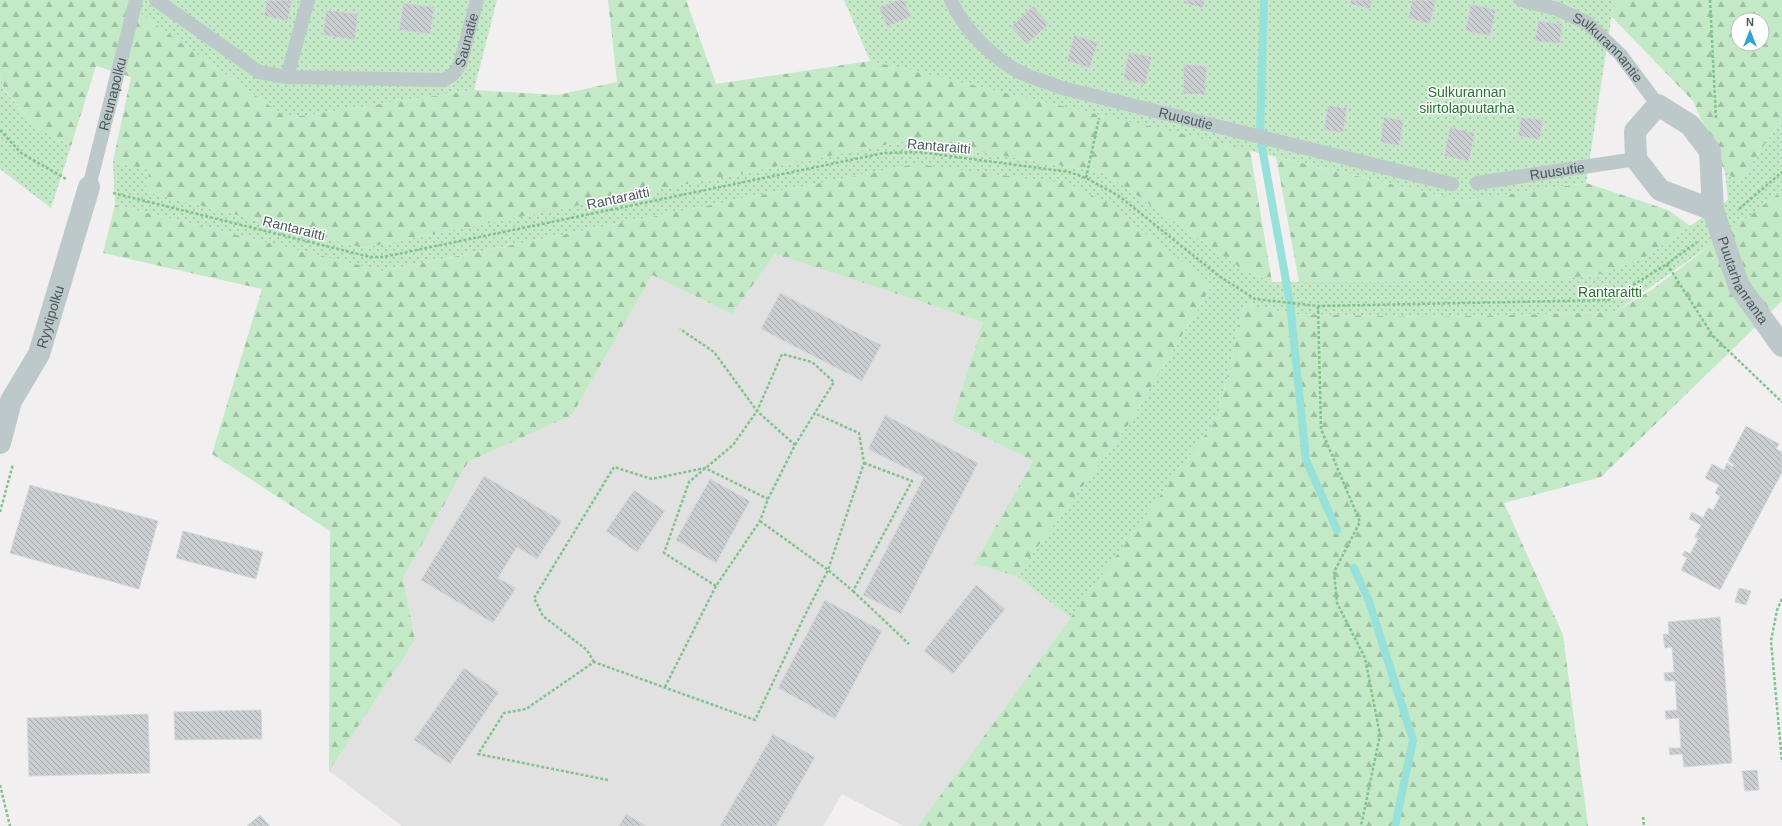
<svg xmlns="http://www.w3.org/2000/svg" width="1782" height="826" font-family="Arial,sans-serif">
	<defs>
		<pattern id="green-dots" width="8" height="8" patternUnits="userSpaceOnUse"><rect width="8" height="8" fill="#c3e9c6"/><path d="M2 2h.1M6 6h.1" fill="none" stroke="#a0c0a4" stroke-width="1.8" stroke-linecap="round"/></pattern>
		<pattern id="forest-firs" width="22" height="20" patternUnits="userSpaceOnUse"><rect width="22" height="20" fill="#c3e9c6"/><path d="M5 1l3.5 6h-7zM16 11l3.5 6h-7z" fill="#a0c0a4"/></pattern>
		<pattern id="building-back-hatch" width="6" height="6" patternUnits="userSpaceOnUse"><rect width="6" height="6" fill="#caced0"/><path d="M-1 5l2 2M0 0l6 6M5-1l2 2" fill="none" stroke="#a6aaac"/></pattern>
	</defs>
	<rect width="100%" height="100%" fill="#f1eff0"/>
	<!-- education -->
	<path fill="#e2e1e1" d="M775,254L983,322L952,421L1033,461L974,564L1016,576L1071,618L918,826H903L842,794L823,826H402L329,771L415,640L403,578L468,462L572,415L652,275L732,314Z"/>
	<!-- green -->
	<path fill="url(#green-dots)" d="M121,0H497L474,90L287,118Z
		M844,0H1614L1586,183L1463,201L870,61Z
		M0,75L4,90L36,127L71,146L51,208L0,169Z
		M1782,119V191L1722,237L1615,312L1428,317L1291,314L1244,304L1218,417L1071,618L1016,576L1128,425L1212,285L915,164L382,271L115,205L113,161L150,170L145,191L363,248L910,140L1105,173L1242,269L1272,282L1555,280L1600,274L1642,259L1728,200L1725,172L1739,182Z"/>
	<!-- forest -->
	<path fill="url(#forest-firs)" fill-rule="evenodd" d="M0,0H121L287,118L474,90L558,95L617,82L608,0H686L716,84L870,61L1250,150L1272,282L1242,269L1105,173L910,140L363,248L145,191L150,170L113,161L131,77L96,66L71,146L36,127L4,89L0,75Z
		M1614,0H1782V119L1739,182L1725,172L1693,101L1612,17ZM1738,20H1762V44H1738Z
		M1276,157L1463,201L1586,183L1668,210L1690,226L1642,259L1600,274L1555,280L1299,282Z
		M915,164L1070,184L1108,204L1212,285L1128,425L1016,576L974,564L1033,461L952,421L983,322L775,254L732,314L652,275L572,415L468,462L403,578L415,640L329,771L330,531L212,454L262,289L103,253L115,205L383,271Z
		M1782,191V301L1601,477L1504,503L1563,635L1588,826H918L1218,417L1244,304L1291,314L1428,317L1615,312L1653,289Z"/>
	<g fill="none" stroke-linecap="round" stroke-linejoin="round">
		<!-- stream -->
		<path stroke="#96e1d9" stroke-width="8" d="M1264,0L1260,136L1290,303L1306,460L1337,530
			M1354,568L1369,601L1413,740L1395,826"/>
	</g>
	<!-- building -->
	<path fill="url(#building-back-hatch)" stroke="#d4d8da" d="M267,0H292L288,21L264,16Z
		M898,0H904L911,17L887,27L879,7Z
		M1184,0H1205L1203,8L1183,3Z
		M1351,0H1372L1370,9L1350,4Z
		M1412,0H1436L1430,24L1408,18Z
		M403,3L434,7L431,34L399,30Z
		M1471,4L1496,10L1490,36L1465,31Z
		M1033,6L1049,24L1027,44L1011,27Z
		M326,10L358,14L355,40L323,35Z
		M1538,21L1562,24L1560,44L1535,41Z
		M1074,35L1098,42L1090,68L1067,61Z
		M1129,52L1152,57L1145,85L1123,79Z
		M1184,64L1207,66L1205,95L1183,94Z
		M1328,105L1347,108L1343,133L1324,130Z
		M1384,117L1404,120L1399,146L1380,142Z
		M1521,117L1543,120L1540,140L1518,136Z
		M1450,127L1475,133L1469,161L1444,156Z
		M780,293L881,345L862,381L761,329Z
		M885,415L978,463L901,614L863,595L924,477L868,449Z
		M1746,426L1779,444L1776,449L1782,452V472L1720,590L1681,570L1687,558L1682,555L1685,551L1690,554L1698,539L1695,537L1701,525L1689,519L1692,512L1703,518L1708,508L1713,510L1720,496L1715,493L1719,485L1705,478L1712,464L1724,470L1727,463L1733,467L1734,465L1728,461Z
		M484,476L562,521L537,559L517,547L498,578L516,588L493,623L421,580Z
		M710,479L750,501L716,563L676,540Z
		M30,485L158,521L139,589L10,553Z
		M634,490L665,511L637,552L606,531Z
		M183,531L263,552L256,579L176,558Z
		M976,585L1005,609L953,674L924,651Z
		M1739,588L1751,591L1746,605L1735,602Z
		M825,600L882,631L835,719L778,688Z
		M1720,617L1732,763L1684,767L1682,754L1670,755L1669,748H1681L1679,718L1666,719L1665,711L1677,710L1675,681H1665L1664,673L1674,672L1672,647L1665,648L1663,634H1669L1668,622Z
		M464,668L499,692L450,764L414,740Z
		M261,710L262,739L175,740L174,712Z
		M148,714L150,773L29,776L27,718Z
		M773,734L815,757L776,826H720Z
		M1757,770L1759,790L1745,791L1742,771Z
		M626,814L646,826H619Z
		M260,815L270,826H247Z"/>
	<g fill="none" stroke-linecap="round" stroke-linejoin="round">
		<!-- path -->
		<path stroke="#80c38c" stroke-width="2.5" stroke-dasharray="3 2" stroke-linecap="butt" d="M1710,0L1716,119
			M0,130L21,153L66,179
			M1086,178L1099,118
			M113,193L370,257H383L884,153L919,152L1069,172L1086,178L1119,196L1219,276L1255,299L1318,306L1609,300L1667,264L1697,242
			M1739,209L1782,172
			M1667,264L1713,336L1782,402
			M1318,306L1321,429L1360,522L1334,572L1337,603L1365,658L1380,735L1361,826
			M0,512L13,464
			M760,521L828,570L864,463L859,433L814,413
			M716,586L664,553L689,482L733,445L757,411L782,354L812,362L834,382L795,445
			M853,591L909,644
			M1782,599L1777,610L1771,641L1782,762
			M594,662L587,650L543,616L534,598L614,467L652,479L705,468L768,499
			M665,687L716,586L760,521L768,499L795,445L757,411L714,352L680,329
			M608,780L478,754L504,713L526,709L594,662L755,720L804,617L828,570L853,591L912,481L864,463
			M0,785L10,826
			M1643,817L1644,826"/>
		<!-- lane -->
		<g stroke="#bdc8ca" stroke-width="14">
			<path id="s1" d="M156,0L259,72L287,77L443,80C453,76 457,71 461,61L477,0"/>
			<path id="s2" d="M951,0C963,29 996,62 1024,74C1037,80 1050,83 1062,88L1452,184"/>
			<path id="s3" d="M1521,0L1557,9L1586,22L1620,54L1658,105"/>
			<path d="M287,77L308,0"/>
			<path id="s4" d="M1477,183L1636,159"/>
			<path id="s5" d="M89,187L136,0"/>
		</g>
		<!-- street -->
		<g stroke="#bdc8ca" stroke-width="22">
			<path id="s6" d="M1713,210L1660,190L1636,159L1635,131L1658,105L1690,125L1710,151L1713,210L1739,286L1782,346"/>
			<path id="s7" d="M0,443L11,401L39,354L89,187"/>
		</g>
	</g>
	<g text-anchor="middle" stroke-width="3" stroke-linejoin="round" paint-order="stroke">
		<!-- street labels -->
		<g font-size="14" fill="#4a585a" stroke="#fff">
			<text dy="5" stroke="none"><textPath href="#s1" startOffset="359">Saunatie</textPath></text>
			<text dy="5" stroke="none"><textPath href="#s3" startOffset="102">Sulkurannantie</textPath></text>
			<text dy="5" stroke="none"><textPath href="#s5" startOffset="96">Reunapolku</textPath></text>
			<text dy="5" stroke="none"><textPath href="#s2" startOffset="274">Ruusutie</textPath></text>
			<text transform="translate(939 146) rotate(5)" y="5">Rantaraitti</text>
			<text dy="5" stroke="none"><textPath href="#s4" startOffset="81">Ruusutie</textPath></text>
			<text transform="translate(618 198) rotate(-12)" y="5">Rantaraitti</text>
			<text transform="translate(294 228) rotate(14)" y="5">Rantaraitti</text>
			<text dy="5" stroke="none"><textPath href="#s6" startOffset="365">Puutarhanranta</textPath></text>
			<text dy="5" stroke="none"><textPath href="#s7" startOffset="137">Ryytipolku</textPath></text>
		</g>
		<!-- park labels -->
		<g font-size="14" fill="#237332" stroke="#fff">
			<text x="1467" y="97">Sulkurannan<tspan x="1467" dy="16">siirtolapuutarha</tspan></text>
			<text x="1610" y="297">Rantaraitti</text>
		</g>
	</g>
	<!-- north arrow -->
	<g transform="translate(1750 32)"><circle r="19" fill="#ffffff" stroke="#b7bcbd"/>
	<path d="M0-3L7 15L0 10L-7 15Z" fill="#30a5cb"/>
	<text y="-6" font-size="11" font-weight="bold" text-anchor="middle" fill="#4a585a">N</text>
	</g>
</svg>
